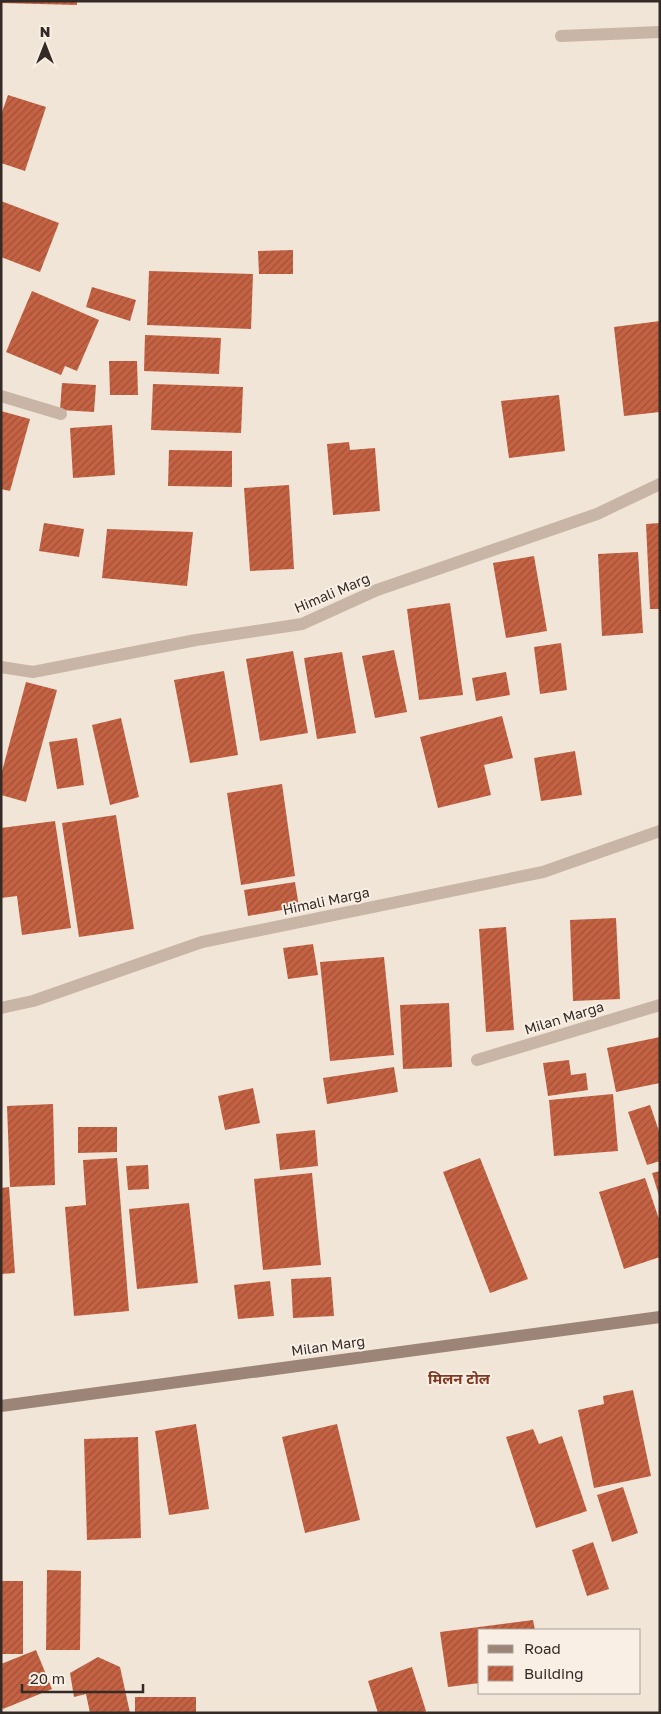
<svg xmlns="http://www.w3.org/2000/svg" width="661" height="1714" font-family="'Golos Text','Noto Sans Devanagari',sans-serif">
	<defs>
		<pattern id="building-hatch" width="6" height="6" patternUnits="userSpaceOnUse" patternTransform="scale(1.25)"><rect width="6" height="6" fill="#c46243"/><path d="M-1 1l2-2M0 6l6-6M5 7l2-2" fill="none" stroke="#a05138"/></pattern>
	</defs>
	<rect width="100%" height="100%" fill="#f1e5d8"/>
	<!-- building -->
	<path fill="url(#building-hatch)" d="M1,1H77V5L1,3Z
		M8,95L46,107L25,171L1,163V115Z
		M1,201L59,223L40,272L1,257Z
		M293,250V274H259L258,251Z
		M149,271L253,274L251,329L147,325Z
		M92,287L136,300L130,321L86,307Z
		M32,291L99,320L77,371L65,366L61,375L6,352Z
		M660,321V412L624,416L614,327Z
		M145,335L221,338L219,374L144,371Z
		M109,361H137L138,395H110Z
		M62,383L96,385L94,412L60,410Z
		M153,384L243,387L241,433L151,430Z
		M559,395L565,451L509,458L501,401Z
		M1,411L30,419L10,491L1,489Z
		M112,425L115,475L73,478L70,428Z
		M349,442L350,450L375,448L380,511L333,515L327,444Z
		M169,450L232,451V487L168,486Z
		M289,485L294,569L250,571L244,488Z
		M44,523L84,529L79,557L39,551Z
		M660,523V609H650L646,524Z
		M107,529L193,532L187,586L102,578Z
		M638,552L643,633L602,636L598,554Z
		M534,556L547,631L506,638L493,563Z
		M450,603L463,695L419,700L407,609Z
		M561,643L567,690L540,694L534,647Z
		M394,650L407,712L375,718L362,656Z
		M293,651L308,733L260,741L246,659Z
		M342,652L356,733L317,739L304,658Z
		M224,671L238,755L190,763L174,680Z
		M506,672L510,695L476,701L472,678Z
		M26,682L57,690L26,802L1,795V775Z
		M502,716L513,758L484,765L491,795L438,808L420,737Z
		M121,718L139,797L110,805L92,725Z
		M77,738L84,785L57,789L49,742Z
		M575,751L582,795L541,801L534,758Z
		M282,784L295,876L241,885L227,793Z
		M116,815L134,929L79,937L62,823Z
		M55,821L71,928L22,935L17,896L1,898V828Z
		M295,882L299,907L248,916L244,890Z
		M616,918L620,999L573,1001L570,920Z
		M506,927L514,1030L486,1032L479,929Z
		M313,944L318,975L288,979L283,948Z
		M384,957L394,1055L330,1061L320,962Z
		M449,1003L452,1067L403,1069L400,1005Z
		M660,1037V1083L616,1092L607,1048Z
		M569,1060L571,1075L586,1073L588,1090L548,1096L543,1063Z
		M394,1067L398,1092L327,1104L323,1078Z
		M253,1088L260,1123L225,1130L218,1096Z
		M613,1094L618,1151L554,1156L549,1100Z
		M53,1104L55,1185L10,1187L7,1106Z
		M650,1105L660,1134V1161L647,1165L628,1112Z
		M78,1127H117V1152L78,1153Z
		M315,1130L318,1166L280,1170L276,1134Z
		M117,1158L129,1311L74,1316L65,1207L86,1205L83,1160Z
		M480,1158L528,1279L490,1293L443,1172Z
		M148,1165L149,1189L128,1190L126,1166Z
		M660,1171V1196H659L652,1173Z
		M312,1173L321,1265L263,1270L254,1179Z
		M645,1178L660,1222V1257L624,1269L599,1192Z
		M9,1187L15,1273L1,1274V1188Z
		M189,1203L198,1283L137,1289L129,1209Z
		M331,1277L334,1316L293,1318L291,1279Z
		M270,1281L274,1316L238,1319L234,1285Z
		M633,1390L651,1476L594,1488L578,1410L604,1404L603,1396Z
		M196,1424L209,1509L169,1515L155,1431Z
		M337,1424L360,1520L305,1533L282,1437Z
		M533,1429L539,1444L562,1436L587,1511L536,1528L506,1437Z
		M138,1437L141,1538L87,1540L84,1439Z
		M623,1487L638,1533L612,1542L597,1495Z
		M593,1542L609,1589L587,1596L572,1550Z
		M47,1570L81,1571L80,1650H46Z
		M1,1581H23V1654H1Z
		M533,1620L535,1630H480V1683L448,1687L440,1632Z
		M36,1650L52,1689L3,1709L1,1705V1664Z
		M98,1657L120,1667L130,1713H90L86,1694L74,1697L70,1673Z
		M412,1667L426,1711L422,1713H378L368,1681Z
		M135,1697H196V1713H135Z"/>
	<g fill="none" stroke-linecap="round" stroke-linejoin="round">
		<!-- minor -->
		<path stroke="#c8b5a5" stroke-width="12" d="M561,36L660,32
			M1,396L61,414
			M1,667L33,672L196,640L302,624L377,590L597,514L660,484
			M1,1008L33,1001L202,942L543,872L660,831
			M477,1060L660,1005"/>
		<!-- secondary -->
		<path stroke="#9c8476" stroke-width="12" d="M1,1406L660,1317"/>
	</g>
	<g text-anchor="middle" stroke-width="4" stroke-linejoin="round" paint-order="stroke">
		<!-- street labels -->
		<g font-size="14" fill="#342a26" stroke="#f9efe4">
			<text transform="translate(332 593) rotate(-23)" y="5">Himali Marg</text>
			<text transform="translate(326 901) rotate(-12)" y="5">Himali Marga</text>
			<text transform="translate(564 1018) rotate(-17)" y="5">Milan Marga</text>
			<text transform="translate(328 1346) rotate(-8)" y="5">Milan Marg</text>
		</g>
		<!-- neighbourhood labels -->
		<g font-size="15" font-weight="bold" fill="#823720" stroke="#f9efe4">
			<text x="459" y="1384">मिलन टोल</text>
		</g>
	</g>
	<!-- border -->
	<rect width="661" height="1714" fill="none" stroke="#342a26" stroke-width="5"/>
	<!-- legend -->
	<rect x="478" y="1629" width="162" height="65" fill="#f9efe4" stroke="#aaa098"/>
	<rect x="488" y="1645" width="25" height="8" fill="#9c8476" stroke="#aaa098"/>
	<text x="524" y="1654" font-size="15" fill="#342a26">Road</text>
	<rect x="488" y="1666" width="25" height="15" fill="url(#building-hatch)" stroke="#aaa098"/>
	<text x="524" y="1679" font-size="15" fill="#342a26">Building</text>
	<!-- north arrow -->
	<g transform="translate(45 45)" stroke="#f9efe4" stroke-width="4" paint-order="stroke">
	<path d="M0-4L9 19L0 12L-9 19Z" fill="#342a26"/>
	<text y="-8" font-size="14" font-weight="bold" text-anchor="middle" fill="#342a26">N</text>
	</g>
	<!-- scale -->
	<path d="M22 1684v8h121v-8" fill="none" stroke="#342a26" stroke-width="2.5"/>
	<text x="30" y="1684" font-size="15" fill="#342a26" stroke="#f9efe4" stroke-width="4" paint-order="stroke">20 m</text>
</svg>
